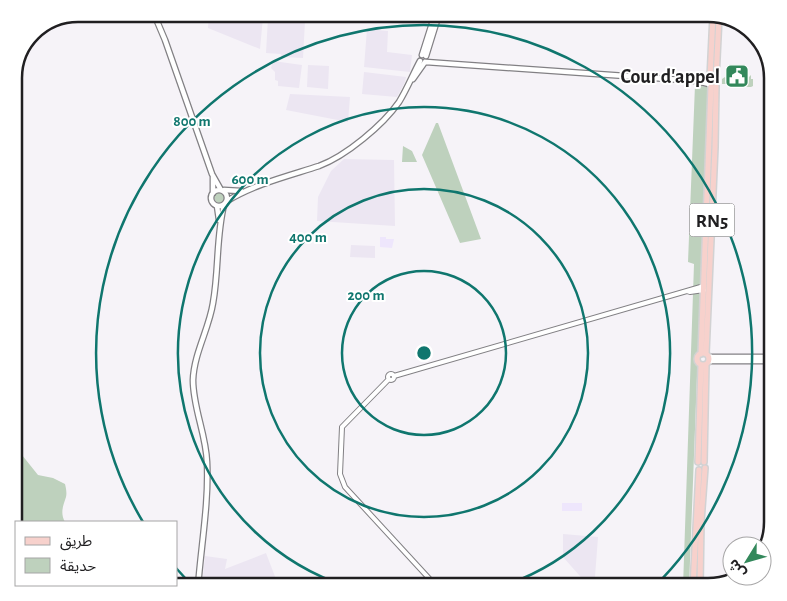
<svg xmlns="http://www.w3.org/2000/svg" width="787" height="601" font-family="'Alegreya Sans','Noto Sans Arabic',sans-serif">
	<rect width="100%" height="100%" fill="#f6f3f8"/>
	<!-- commercial -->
	<path fill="#eee6fc" d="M386,237V239H394L392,248L380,247V237Z
		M562,503H582V511H562Z"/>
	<!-- built -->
	<path fill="#ece6f2" d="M223,14L263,17L260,49L208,28L209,15H222Z
		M268,18L305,21L303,58L282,57L281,54L266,53Z
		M367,29L388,31L387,52L412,55L410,72L364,67Z
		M273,61L302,65L299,88L278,86V81L275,80V72L271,68Z
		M308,65L329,66L328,89L307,87Z
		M364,72L406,77L405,82L397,97L362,94Z
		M290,94L350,97L348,122L286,110Z
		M344,159L394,160L395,226L317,221L318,197L331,171Z
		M351,245L375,246V258L350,257Z
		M563,534L598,537L595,577L587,584L563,557Z
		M266,553L279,587H202L205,556L227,559L225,569Z"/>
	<!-- green -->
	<path fill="#bed1bd" d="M751,75V79H753V86L751,87H744L741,83V86H731V82L729,84H722V79L725,77L728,80L730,77L735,82L740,78L744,82Z
		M695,85L708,87L689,587H683L694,264L688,262Z
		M436,123H438L481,239L460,243L422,155Z
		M403,146L412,151L417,162H402Z
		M214 197a6 6 0 1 1 12 0a6 6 0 1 1-12 0Z
		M14,426L18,450L38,475L53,478L65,484C66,488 67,493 66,497C63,506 60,513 65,522H16V531L14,527Z"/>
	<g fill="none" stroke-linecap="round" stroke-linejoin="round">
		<!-- tertiary casing -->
		<g stroke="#828084" stroke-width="6">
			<path id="tertiary" d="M687,291L690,292L704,290
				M388 377a3 3 0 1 1 6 0a3 3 0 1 1-6 0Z
				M394,376L704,286
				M389,379L342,427L340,474L345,487L437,587"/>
		</g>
		<!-- secondary casing -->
		<g stroke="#828084" stroke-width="7">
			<path id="secondary" d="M154,14L165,40L212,174L221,190
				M422,55L435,14
				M426,56L439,14
				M426,62L697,81L709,84
				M413,79L425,62
				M213,176V193
				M211 198a8 8 0 1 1 16 0a8 8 0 1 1-16 0Z
				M224,190L241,191
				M227,201C255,184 288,176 319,166C346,156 383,125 399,102C407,89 413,74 420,61
				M217,206L219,220
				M709,357H773
				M709,361H773
				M198,587C201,546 209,503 207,462C206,434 193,408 193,380C194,353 209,329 213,303C219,270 216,237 224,205"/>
		</g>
		<!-- primary casing -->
		<g stroke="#d2d2d3" stroke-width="8">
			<path id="primary" d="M710,78L713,15
				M716,79L719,17
				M697 359a6 6 0 1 1 12 0a6 6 0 1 1-12 0Z
				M701,354L711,86
				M706,354L715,147L716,86
				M698,462L701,365
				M704,462L706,365
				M693,587L699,470
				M700,587L701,522L705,468"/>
		</g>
		<!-- tertiary -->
		<use href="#tertiary" stroke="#fff" stroke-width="4"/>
		<!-- secondary -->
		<use href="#secondary" stroke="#fff" stroke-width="4.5"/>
		<!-- primary -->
		<use href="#primary" stroke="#f7d1cc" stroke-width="5"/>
	</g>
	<!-- distance rings -->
	<g fill="none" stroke="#0f766e" stroke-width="2.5">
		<circle cx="424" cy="353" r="82"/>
		<circle cx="424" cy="353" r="164"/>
		<path d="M348 587A246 246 0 1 1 500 587"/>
		<path d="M194 587A328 328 0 0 1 176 568M143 522A328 328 0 1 1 654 587"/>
	</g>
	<!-- icons -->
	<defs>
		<g id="civic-square" transform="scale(1.25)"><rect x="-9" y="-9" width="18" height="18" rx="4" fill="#33885b" stroke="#fff"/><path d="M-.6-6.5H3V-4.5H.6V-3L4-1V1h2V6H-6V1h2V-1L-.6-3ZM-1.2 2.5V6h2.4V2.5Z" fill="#fff"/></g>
	</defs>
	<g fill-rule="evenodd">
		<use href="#civic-square" x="737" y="76"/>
	</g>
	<g text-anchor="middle" stroke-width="4" stroke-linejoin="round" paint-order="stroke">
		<!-- shield labels -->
		<rect fill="#fff" stroke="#636264" stroke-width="1" x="689.5" y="203.5" width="45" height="33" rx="4"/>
		<g font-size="19" font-weight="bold" fill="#201f21">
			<text x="712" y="227">RN5</text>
		</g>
		<!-- poi labels -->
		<g font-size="20" font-weight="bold" fill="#201f21" stroke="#fff" text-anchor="end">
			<text x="720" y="83">Cour d'appel</text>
		</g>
	</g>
	<!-- crop -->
	<path d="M0 0H787V601H0ZM78 22H708A56 56 0 0 1 764 78V522A56 56 0 0 1 708 578H78A56 56 0 0 1 22 522V78A56 56 0 0 1 78 22Z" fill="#fff" fill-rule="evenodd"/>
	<path fill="none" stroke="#201f21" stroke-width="2.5" d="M78 22H708A56 56 0 0 1 764 78V522A56 56 0 0 1 708 578H78A56 56 0 0 1 22 522V78A56 56 0 0 1 78 22Z"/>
	<circle cx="424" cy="353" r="8" fill="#0f766e" stroke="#fff" stroke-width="2.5"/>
	<g font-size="15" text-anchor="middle" font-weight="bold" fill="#0f766e" stroke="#fff" stroke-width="4" stroke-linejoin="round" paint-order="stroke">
		<text x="192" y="126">800 m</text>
		<text x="250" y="184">600 m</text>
		<text x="308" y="242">400 m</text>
		<text x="366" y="300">200 m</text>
	</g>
	<!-- legend -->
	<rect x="15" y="521" width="162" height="65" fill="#ffffff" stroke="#a6a5a6"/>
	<rect x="25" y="537" width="25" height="8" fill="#f7d1cc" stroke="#a6a5a6"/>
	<text x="60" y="546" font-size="15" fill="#201f21">طريق</text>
	<rect x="25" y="558" width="25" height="15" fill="#bed1bd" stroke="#a6a5a6"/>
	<text x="60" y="571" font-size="15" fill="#201f21">حديقة</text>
	<!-- north arrow -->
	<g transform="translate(747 561) rotate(233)"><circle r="24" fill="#ffffff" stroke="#a6a5a6"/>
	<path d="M0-4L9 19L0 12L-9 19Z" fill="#33885b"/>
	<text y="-8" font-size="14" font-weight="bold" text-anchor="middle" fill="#201f21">ش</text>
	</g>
</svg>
